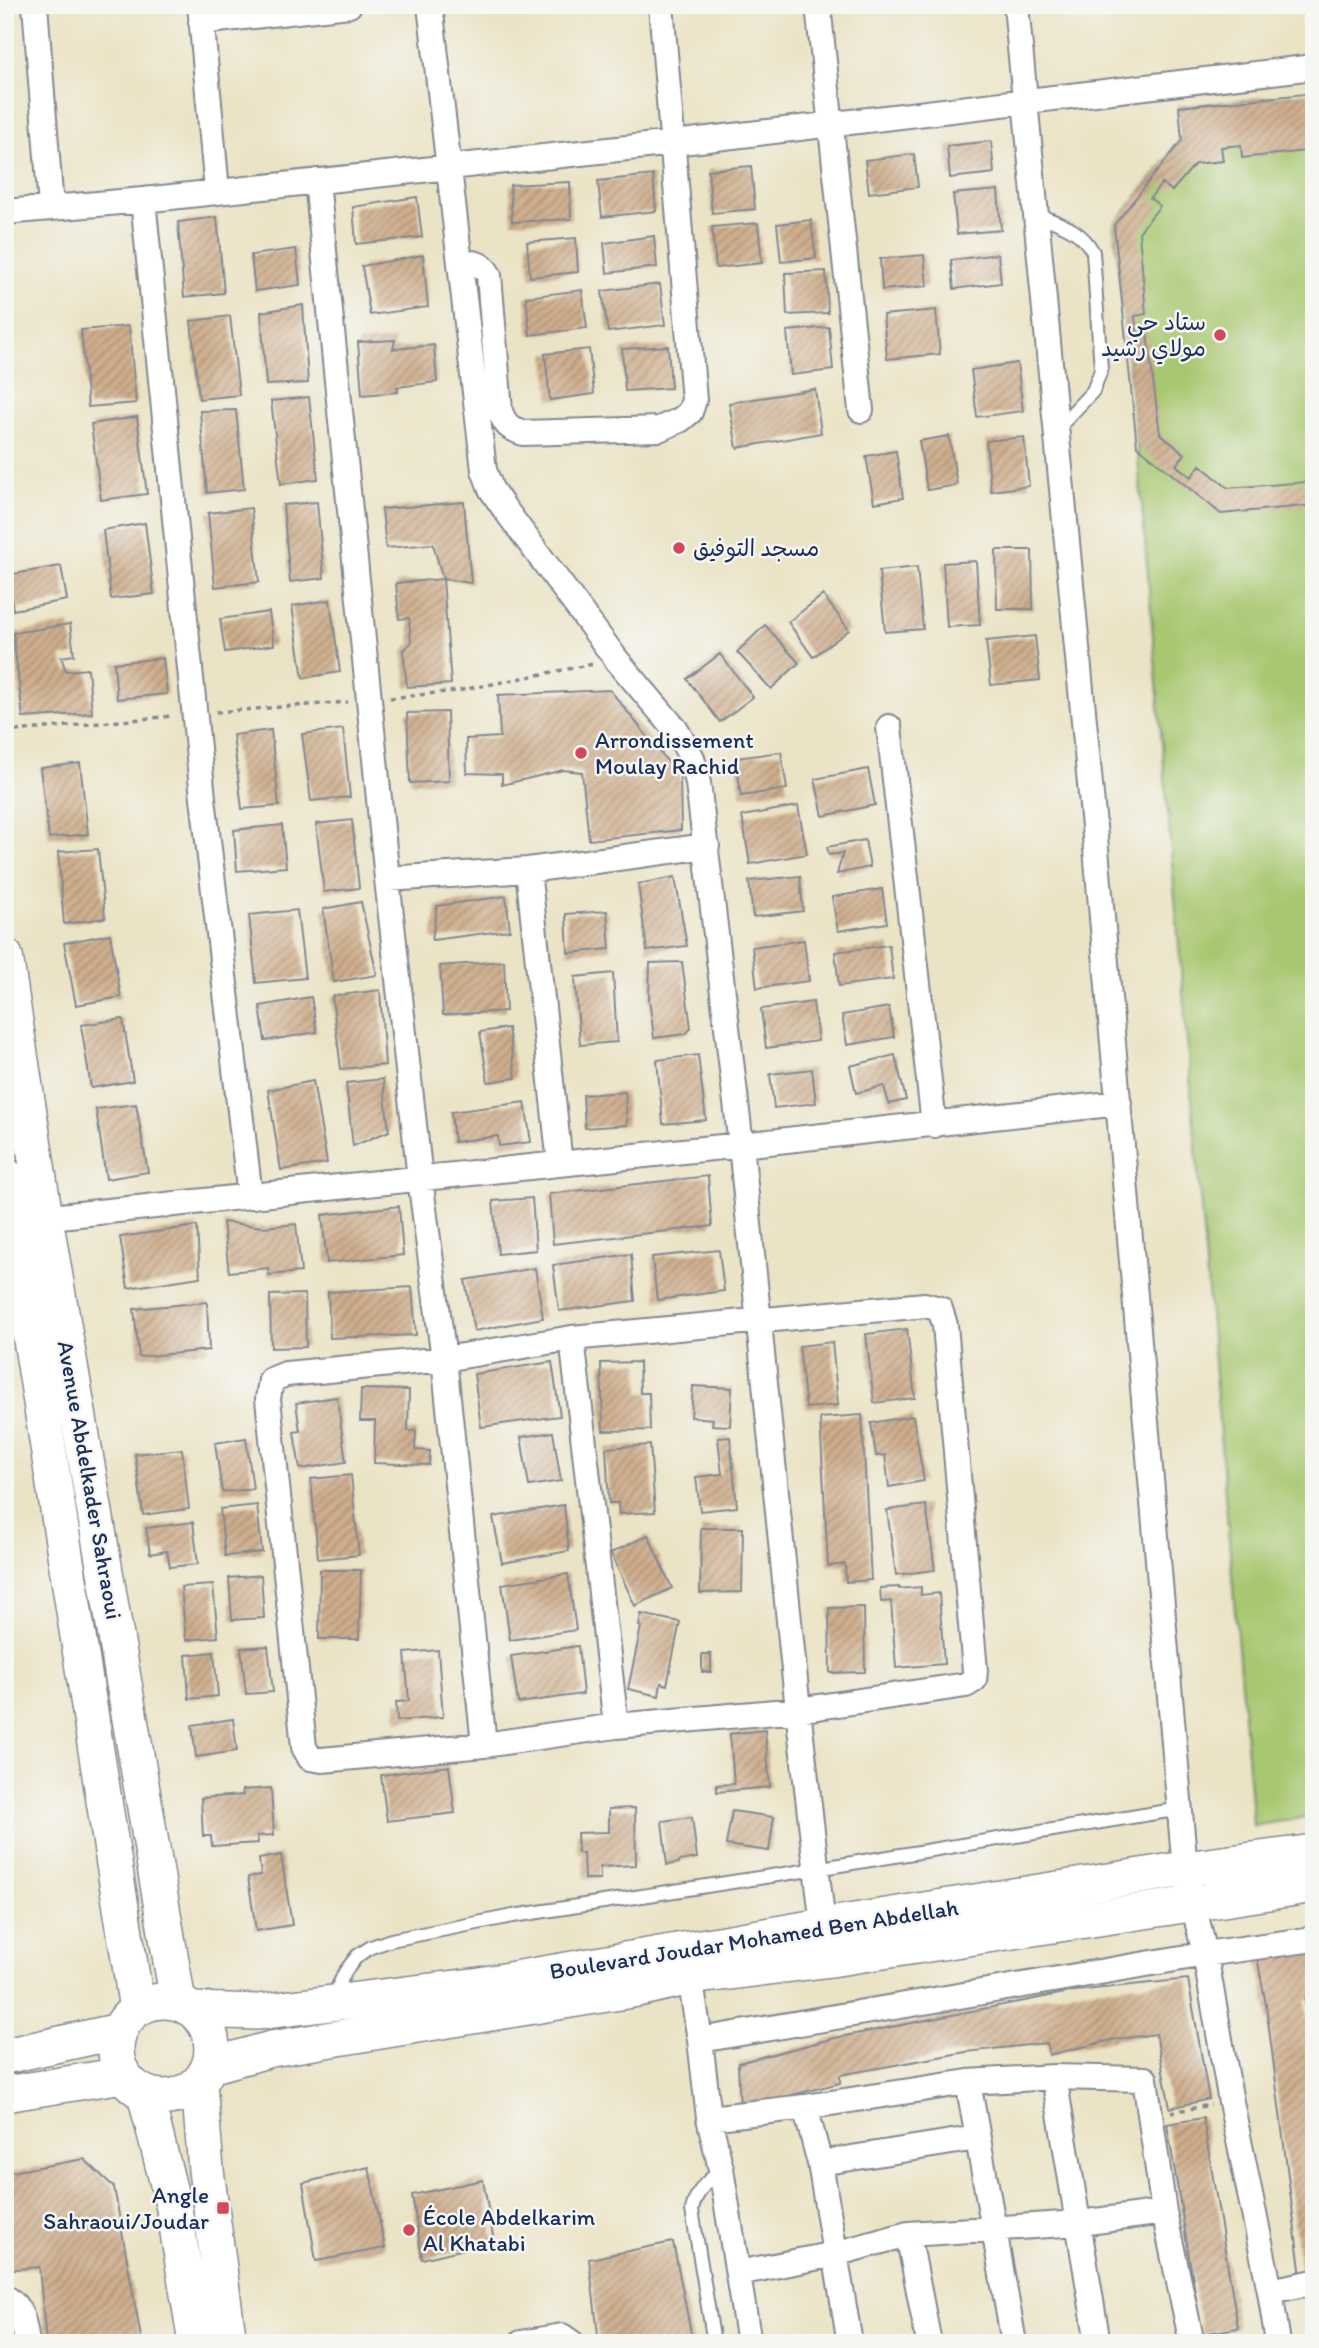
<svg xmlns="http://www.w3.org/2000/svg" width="1319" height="2348" font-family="Itim,'Playpen Sans Arabic',sans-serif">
	<defs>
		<pattern id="building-hatch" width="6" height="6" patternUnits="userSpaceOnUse" patternTransform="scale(1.75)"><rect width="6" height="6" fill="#cfae8c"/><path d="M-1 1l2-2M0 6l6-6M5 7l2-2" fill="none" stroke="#a78e76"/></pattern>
	</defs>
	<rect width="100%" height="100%" fill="#f6f6f2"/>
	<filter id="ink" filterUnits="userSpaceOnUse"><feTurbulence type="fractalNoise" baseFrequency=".0143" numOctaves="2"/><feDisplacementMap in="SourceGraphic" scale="14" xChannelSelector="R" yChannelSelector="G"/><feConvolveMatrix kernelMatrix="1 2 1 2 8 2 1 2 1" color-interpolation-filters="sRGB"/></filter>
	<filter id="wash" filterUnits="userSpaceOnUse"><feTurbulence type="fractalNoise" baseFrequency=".00686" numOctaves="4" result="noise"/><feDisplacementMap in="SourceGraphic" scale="28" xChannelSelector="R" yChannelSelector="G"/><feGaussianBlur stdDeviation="1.57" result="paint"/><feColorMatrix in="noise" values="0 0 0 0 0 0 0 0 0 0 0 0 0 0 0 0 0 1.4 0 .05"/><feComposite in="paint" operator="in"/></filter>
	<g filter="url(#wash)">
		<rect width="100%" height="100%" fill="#ebe3c5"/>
		<!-- pitch -->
		<path fill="#a7c76f" stroke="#617b66" stroke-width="2" d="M1314,93V1816L1253,1826L1137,446L1114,225L1182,140L1179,107Z"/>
		<g id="blocks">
			<!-- building -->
			<path fill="url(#building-hatch)" d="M1314,93V150L1242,158L1241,145L1221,147L1223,161L1195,164L1172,191L1162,183L1150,198L1160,206L1139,232L1146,314L1135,316L1137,335L1147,333L1160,434L1185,454L1176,465L1191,477L1200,465L1228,488L1307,482L1308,495L1314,494V505L1221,514L1137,446L1114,225L1182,140L1179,107Z
				M991,141L994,173L950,178L947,146Z
				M914,154L918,187L869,193L865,160Z
				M751,166L755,209L712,213L708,170Z
				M653,175L656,211L602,217L598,181Z
				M570,182L571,219L512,222L510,185Z
				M998,190L1001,230L957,234L953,194Z
				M417,197L422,237L356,244L353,207Z
				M217,217L224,293L184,297L178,222Z
				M811,220L816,258L781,262L777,224Z
				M758,223L762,263L716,268L712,227Z
				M654,236L657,267L607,273L604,243Z
				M576,238L578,272L530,277L527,242Z
				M296,249L300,285L255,291L251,255Z
				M998,254L1001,283L954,289L951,260Z
				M423,255L428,307L370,315L362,266Z
				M924,255L927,286L882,290L880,259Z
				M826,271L828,313L787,315L785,273Z
				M660,284L665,325L608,332L602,291Z
				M582,290L587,328L530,335L526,297Z
				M303,305L308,383L266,385L261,312Z
				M936,310L940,354L887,359L883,315Z
				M230,316L239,395L199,399L191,321Z
				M129,326L136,403L88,407L81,330Z
				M829,327L833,370L791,375L787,331Z
				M395,340L393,349L434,345L437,382L397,387L398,392L362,395L358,342Z
				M668,346L671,388L625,391L622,349Z
				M589,349L594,394L550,400L545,354Z
				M1017,363L1023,411L977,417L971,370Z
				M815,389L821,433L737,448L729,403Z
				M309,397L318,479L281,484L271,401Z
				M236,410L244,489L207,493L200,411Z
				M137,417L147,494L101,500L91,424Z
				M949,436L957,485L927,490L919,441Z
				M1024,437L1029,486L991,491L986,441Z
				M896,451L903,498L874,503L866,456Z
				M317,502L324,578L290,582L283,505Z
				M464,502L471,583L443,579L433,544L386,548L382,509Z
				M251,508L259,582L215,587L208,513Z
				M145,523L154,594L111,599L103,530Z
				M996,550H1032L1033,609H997Z
				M976,561L980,625L947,627L943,563Z
				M61,566L67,600L13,610L7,575Z
				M917,567L923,629L885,632L879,571Z
				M443,579L451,684L407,687L403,650L411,643L409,618L399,619L396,583Z
				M823,595L849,630L813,657L788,622Z
				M330,600L340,672L303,678L292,606Z
				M269,612L274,645L225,652L220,619Z
				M70,624L74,655L61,657L66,671L88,669L92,713L23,718L13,633Z
				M765,625L799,663L771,689L737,652Z
				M1035,636L1040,680L991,685L986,641Z
				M720,654L753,697L720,722L687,679Z
				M163,658L167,694L117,699L114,663Z
				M610,690L680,777L681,830L589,840L582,772L563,770L502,785V774L467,773L466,739L500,737L498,695Z
				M447,712L449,781L410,783L407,713Z
				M343,729L350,797L311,801L302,734Z
				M271,730L279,806L242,809L233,735Z
				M781,752L787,789L741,796L736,758Z
				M80,763L88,834L49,838L40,768Z
				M868,769L875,805L823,816L815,779Z
				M798,806L807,854L750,864L742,816Z
				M352,820L359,888L324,892L316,824Z
				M282,825L286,867L237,871L234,830Z
				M865,840L870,867L837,874L843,853L829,855L827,847Z
				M98,849L105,918L64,924L58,852Z
				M800,876L803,911L753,917L749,881Z
				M675,877L687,946L647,951L638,884Z
				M882,889L887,923L838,931L832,897Z
				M506,896L510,930L432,940L437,906Z
				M361,902L377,975L334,982L323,909Z
				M297,910L305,978L256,983L249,915Z
				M607,911L610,949L568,953L566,914Z
				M110,934L121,997L76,1005L64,943Z
				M804,940L809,981L757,988L752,947Z
				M889,945L893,979L839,986L835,952Z
				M504,961L506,1011L443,1015L440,966Z
				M682,962L691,1028L686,1034L654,1038L649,999L650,963Z
				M613,973L617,1042L580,1045L575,977Z
				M380,990L385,1065L341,1069L332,996Z
				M311,997L317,1032L265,1041L260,1006Z
				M813,1002L818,1041L766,1048L761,1009Z
				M889,1007L894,1037L847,1045L842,1015Z
				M123,1019L133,1081L91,1088L81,1025Z
				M508,1028L516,1078L488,1082L480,1032Z
				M698,1055L706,1120L663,1124L657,1060Z
				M895,1055L906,1100L889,1104L884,1086L856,1093L850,1066Z
				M812,1069L816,1103L774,1108L770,1074Z
				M383,1079L389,1131L353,1146L346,1083Z
				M313,1081L327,1163L281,1170L268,1090Z
				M625,1092L627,1125L585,1128L583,1095Z
				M525,1102L531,1142L499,1146L498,1136L454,1142L451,1112Z
				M136,1104L148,1172L106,1179L96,1109Z
				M708,1176L712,1226L553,1244L549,1194Z
				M532,1198L536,1250L498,1254L493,1201Z
				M399,1206L403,1255L327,1263L322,1215Z
				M223,1222L263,1227L296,1224L301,1272L268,1275L269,1268L229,1272Z
				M197,1226L200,1277L128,1288L120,1237Z
				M719,1250L724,1291L657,1300L652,1257Z
				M631,1254L635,1301L559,1311L553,1265Z
				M535,1268L543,1318L474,1331L465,1280Z
				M412,1287L416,1335L330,1338L328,1292Z
				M305,1294L306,1347L271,1348L270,1295Z
				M207,1302L209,1350L139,1357L134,1309Z
				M907,1329L915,1398L874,1403L866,1334Z
				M832,1342L838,1405L806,1408L799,1346Z
				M552,1362L560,1416L481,1427L474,1374Z
				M639,1362L640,1393H649L650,1430L603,1431L601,1363Z
				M693,1386L732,1388L730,1426L712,1425L713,1419L691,1417Z
				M361,1389L409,1390L408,1431H416L415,1450L430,1451L429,1465L374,1463L375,1421H360Z
				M337,1397L346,1462L300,1469L294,1432L300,1431L296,1403Z
				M862,1415L871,1580L846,1582L845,1564L828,1566L820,1418Z
				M913,1416L924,1481L889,1487L885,1455L876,1456L871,1423Z
				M553,1432L561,1481L529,1486L521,1437Z
				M730,1437L737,1507L700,1511L696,1477L722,1474L718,1438Z
				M246,1438L253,1489L222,1492L215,1443Z
				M650,1445L655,1512L619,1514L618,1503H609L606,1448Z
				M182,1449L189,1509L143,1515L135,1454Z
				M351,1475L359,1555L318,1559L311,1479Z
				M257,1505L262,1552L225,1556L220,1509Z
				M564,1505L569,1551L502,1563L493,1517Z
				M926,1505L935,1570L896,1575L887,1510Z
				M193,1522L198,1564L170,1567L167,1551L150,1554L146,1528Z
				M701,1528H743L742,1592L700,1593Z
				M648,1535L672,1588L635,1606L611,1553Z
				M320,1570H361L359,1639H319Z
				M568,1574L576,1630L510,1640L502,1584Z
				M261,1575L264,1618L232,1620L229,1578Z
				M213,1585L218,1637L186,1640L181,1587Z
				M899,1587V1589L921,1587V1595L939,1593L944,1664L896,1668L891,1601L881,1602L880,1588Z
				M864,1607L865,1672L830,1673L829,1608Z
				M641,1614L680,1622L667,1685L661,1683L659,1696L628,1689L641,1627L639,1626Z
				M268,1646L273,1692L246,1694L241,1648Z
				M578,1646L583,1694L518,1703L511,1656Z
				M438,1650L443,1717L397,1721L396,1702L409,1701L405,1653Z
				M214,1652L218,1696L189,1699L186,1655Z
				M702,1654H711V1672H702Z
				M233,1719L237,1751L196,1757L192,1725Z
				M765,1730L770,1787L717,1792V1785L734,1784L730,1734Z
				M449,1766L455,1813L387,1821L381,1775Z
				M271,1788L274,1835L257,1836L258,1843L212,1846L211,1836H203L201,1798L243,1795L242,1790Z
				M635,1808L636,1865L600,1867V1879H584L583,1853H578L577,1833L609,1832V1809Z
				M732,1811L774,1817L769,1851L726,1845Z
				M692,1817L697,1858L679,1861V1863L667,1865L662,1821Z
				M281,1855L292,1925L256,1931L248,1877L261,1875L259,1859Z
				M1314,1947V1998L1305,2000L1314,2073V2274L1301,2277L1266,2005L1257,1957Z
				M1188,1979L1209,2099L1170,2108L1156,2034L1111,2040L1049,2055L1047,2043L966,2052L840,2075V2083L740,2108L738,2063L835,2038L1075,1991Z
				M1203,2118L1238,2328L1202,2334L1167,2124Z
				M84,2159L114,2187L142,2343H46L39,2267L5,2270V2173Z
				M369,2167L385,2248L316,2261L303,2183Z
				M483,2180L494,2242L422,2259L412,2195Z
				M673,2242L693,2343H599L589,2259Z"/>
		</g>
	</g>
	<g filter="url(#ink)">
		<use href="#blocks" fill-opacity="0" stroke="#838992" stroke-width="2"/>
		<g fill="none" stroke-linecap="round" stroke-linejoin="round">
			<!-- service casing -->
			<g stroke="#838992" stroke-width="16">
				<path id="service" d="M1036,214C1059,224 1080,228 1093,252L1101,370L1093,391L1057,429
					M333,1997L345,1972L357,1956L371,1947L391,1940L513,1916L816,1869L1180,1809
					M714,2343L692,2210C696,2191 706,2182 721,2170"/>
			</g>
			<!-- minor casing -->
			<g stroke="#838992" stroke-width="28">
				<path id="minor" d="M35,5L51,207
					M200,5L217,191
					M430,5L484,470L491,489L504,508L616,659L676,730L692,758L698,783L741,1145L798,1710L823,1926
					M818,5L861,410
					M1016,5L1095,837L1185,1869L1205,1954L1231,2102L1270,2291L1278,2343
					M201,22L349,5
					M317,181L387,879L420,1179L444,1359L484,1745
					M143,200L203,798L250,1196
					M5,212L143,200L674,143L1314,67
					M460,263C474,262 482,263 489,275L500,411C505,425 509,428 523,433L659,429L680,420L690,412L694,400L661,5
					M889,727L934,1125
					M528,870L560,1164
					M387,879L528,870L707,846
					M31,1219L741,1145L1119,1103
					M925,1305L940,1309L945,1325L975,1671L974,1680L966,1685L798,1710L616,1726L484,1745L322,1760L310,1758L304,1747L268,1399L271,1380L286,1374L444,1359L572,1338Z
					M572,1338L616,1726
					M690,1977L700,2040L709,2118L721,2169L749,2343
					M700,2040L1205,1954L1314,1939
					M1054,2077L1098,2343
					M968,2082L1014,2343
					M805,2107L820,2163L850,2343
					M709,2118L805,2107L968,2082L1054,2077L1145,2079L1164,2212L1192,2343
					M820,2163L977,2138
					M908,2234L929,2343
					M738,2273L835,2254L908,2234L1080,2223L1164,2212
					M1270,2291L1314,2282
					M5,2297C23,2308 24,2324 27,2343
					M521,2343L562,2336L572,2343"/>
			</g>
			<!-- secondary casing -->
			<g stroke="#838992" stroke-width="38">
				<path id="secondary" d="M5,956L45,1218L178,2002
					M5,1175L137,2009
					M116 2049a48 48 0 1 1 96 0a48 48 0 1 1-96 0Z
					M194,2010L258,2012L480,1985L823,1926L1185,1869L1314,1852
					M5,2056L119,2031
					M210,2066L271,2049L638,1989L690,1977L831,1959L1314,1885
					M199,2083L206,2170L229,2343
					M5,2094L123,2075
					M145,2094L174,2208L196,2343"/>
			</g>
			<!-- path -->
			<path stroke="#838992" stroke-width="3.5" stroke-dasharray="5 5" stroke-linecap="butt" d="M390,698L457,691L593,664
				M216,712L348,702
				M5,732L173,716
				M1171,2112L1211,2105"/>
			<!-- service -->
			<use href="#service" stroke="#fff" stroke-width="12"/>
			<!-- minor -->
			<use href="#minor" stroke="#fff" stroke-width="24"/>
			<!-- secondary -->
			<use href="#secondary" stroke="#fff" stroke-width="35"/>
		</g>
	</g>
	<!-- markers -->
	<g fill="#d1495b" stroke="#f6f6f2" stroke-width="2.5">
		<circle cx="1220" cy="335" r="7"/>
		<circle cx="679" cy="548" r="7"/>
		<circle cx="581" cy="753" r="7"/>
		<rect x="216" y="2201" width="14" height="14" rx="3.5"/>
		<circle cx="409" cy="2230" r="7"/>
	</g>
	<g text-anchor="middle" stroke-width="5" stroke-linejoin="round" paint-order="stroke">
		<!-- poi labels -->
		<g font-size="23" fill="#1b2f5e" stroke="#f6f6f2" text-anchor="start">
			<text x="1206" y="330" text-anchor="end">ستاد حي<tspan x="1206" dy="26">مولاي رشيد</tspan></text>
			<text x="693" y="556">مسجد التوفيق</text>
			<text x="595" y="748">Arrondissement<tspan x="595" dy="26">Moulay Rachid</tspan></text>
			<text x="209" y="2203" text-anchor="end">Angle<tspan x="209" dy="26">Sahraoui/Joudar</tspan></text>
			<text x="423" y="2225">École Abdelkarim<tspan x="423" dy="26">Al Khatabi</tspan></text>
		</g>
		<!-- street labels -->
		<g font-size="23" fill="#1b2f5e" stroke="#f6f6f2">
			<text transform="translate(90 1480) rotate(80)" y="8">Avenue Abdelkader Sahraoui</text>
			<text transform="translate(754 1939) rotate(-9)" y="8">Boulevard Joudar Mohamed Ben Abdellah</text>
		</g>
	</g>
	<!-- margin -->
	<rect width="1319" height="2348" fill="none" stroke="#f6f6f2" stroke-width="28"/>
</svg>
